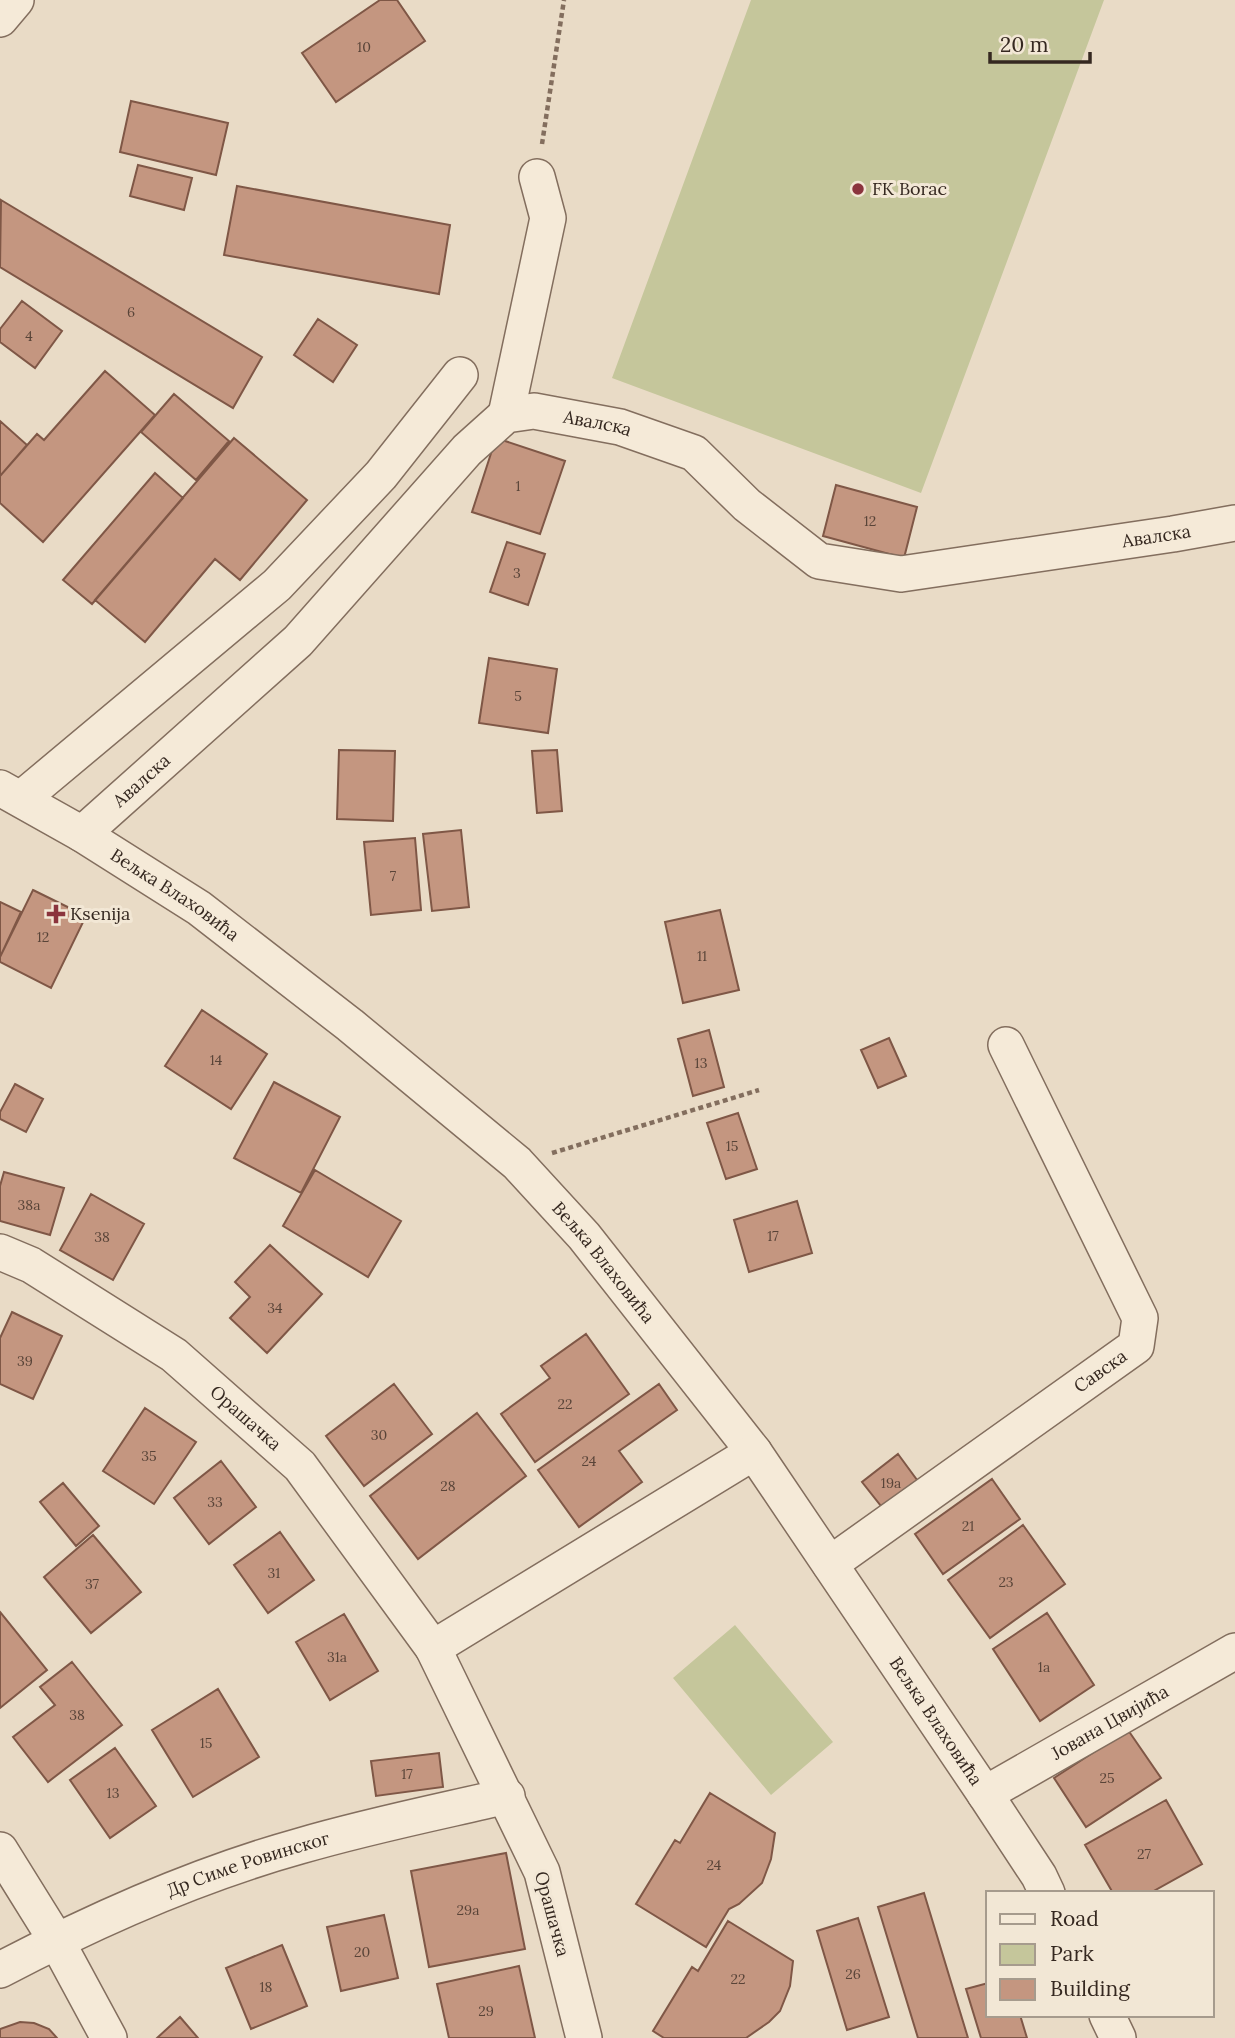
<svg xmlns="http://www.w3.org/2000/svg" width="1235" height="2038" font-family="Lora,serif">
	<rect width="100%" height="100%" fill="#e9dbc6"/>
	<!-- green -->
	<path fill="#c5c69b" d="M751,0H1104L921,493L612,378Z
		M735,1625L833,1742L771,1795L673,1678Z"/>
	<!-- building -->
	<path fill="#c49680" stroke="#7f5746" stroke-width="2" d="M380,0H397L425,41L336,102L302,53Z
		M131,101L228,123L216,175L120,152Z
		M138,165L192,178L184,210L130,196Z
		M237,186L450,225L439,294L224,255Z
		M1,200L262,357L233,408L0,267Z
		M22,301L62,331L35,368L0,342V329Z
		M318,319L357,345L333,382L294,355Z
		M105,371L155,415L43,542L0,503V476L37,434L44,440Z
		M174,394L229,441L196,480L141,432Z
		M0,421L27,445L0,476Z
		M234,438L307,500L240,580L215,559L145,642L95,600Z
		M496,438L565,461L540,534L472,512Z
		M155,473L183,498L92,604L63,580Z
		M836,485L917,507L904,558L823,536Z
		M507,542L545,554L528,605L490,592Z
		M489,658L557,669L548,733L479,723Z
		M339,750L395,751L393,821L337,819Z
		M557,750L562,811L537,813L532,751Z
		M461,830L469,907L432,911L423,834Z
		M415,838L421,910L371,915L364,842Z
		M33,890L86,916L51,988L0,962V957Z
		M0,902L21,912L0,957Z
		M720,910L739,990L683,1003L665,922Z
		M202,1010L267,1054L231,1109L165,1066Z
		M709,1030L724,1087L693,1096L678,1039Z
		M889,1038L906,1076L878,1088L861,1050Z
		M274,1082L340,1117L301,1193L234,1158Z
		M15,1084L43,1099L26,1132L0,1119V1112Z
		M738,1113L757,1169L726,1179L707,1123Z
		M315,1170L401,1221L368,1277L283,1226Z
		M4,1172L64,1188L50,1235L0,1221V1186Z
		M91,1194L144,1224L113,1280L60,1250Z
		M797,1201L812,1253L749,1272L734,1220Z
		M270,1245L322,1294L267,1353L230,1318L250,1297L235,1282Z
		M12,1312L62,1336L33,1399L0,1384V1338Z
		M586,1334L629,1394L535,1462L501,1414L550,1378L541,1366Z
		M394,1384L432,1434L364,1486L326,1436Z
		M659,1384L677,1410L619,1451L642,1482L579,1527L538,1470Z
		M145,1408L196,1442L154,1504L103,1471Z
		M477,1413L526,1476L418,1559L370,1496Z
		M898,1454L920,1484L885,1511L862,1482Z
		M221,1461L256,1507L209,1544L174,1498Z
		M992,1479L1020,1519L943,1574L915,1534Z
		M63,1483L99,1526L76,1546L40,1502Z
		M1023,1525L1065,1584L990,1638L948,1580Z
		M280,1532L314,1580L268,1613L234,1565Z
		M93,1535L141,1592L91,1633L44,1577Z
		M0,1612L47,1670L0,1708Z
		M1047,1613L1094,1685L1040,1721L993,1649Z
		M344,1614L378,1671L330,1700L296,1642Z
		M72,1662L122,1725L48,1782L13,1737L55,1705L40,1687Z
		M218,1689L259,1757L193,1797L152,1730Z
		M1128,1730L1161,1778L1086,1827L1054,1778Z
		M115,1748L156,1806L110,1838L70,1780Z
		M439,1753L443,1787L376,1796L371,1761Z
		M710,1793L775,1833L771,1859L762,1883L739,1904L729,1909L706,1947L636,1904L675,1840L680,1843Z
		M1166,1800L1202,1864L1150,1893H1113L1085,1845Z
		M506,1853L525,1949L429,1967L411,1871Z
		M924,1893L968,2038H918L878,1907Z
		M384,1915L398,1978L341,1991L327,1927Z
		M858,1918L889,2017L847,2030L817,1931Z
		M728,1921L793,1961L790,1986L780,2011L769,2022L746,2038H664L653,2031L692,1967L698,1971Z
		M282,1945L307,2006L251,2029L226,1968Z
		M519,1966L535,2038H449L437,1984Z
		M988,1983V2015H1020L1027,2038H981L966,1989Z
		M180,2017L198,2038H157Z
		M20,2022L34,2023L49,2029L57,2038H0V2029Z"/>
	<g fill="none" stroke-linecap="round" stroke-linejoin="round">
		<!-- minor casing -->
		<g stroke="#836e5e" stroke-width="38">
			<g id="minor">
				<path d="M0,19L16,0"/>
				<path d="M506,415L548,218L537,177"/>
				<path id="s1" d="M0,788L82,834L199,908L350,1025L517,1163L584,1236L754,1452L985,1794L1039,1876L1047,1893"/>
				<path d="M21,799L277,585L381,475L460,375"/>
				<path id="s2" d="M82,834L298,641L467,450L506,415L534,411L620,427L694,453L747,505L819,561L901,574L1173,534L1235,523"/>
				<path id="s3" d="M0,1252L31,1265L174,1355L300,1466L433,1648"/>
				<path id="s4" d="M830,1564L1136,1346L1140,1318L1006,1045"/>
				<path id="s5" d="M985,1794L1235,1651"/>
				<path d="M0,1850L56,1940L109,2038"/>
				<path id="s6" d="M0,1970C95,1920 196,1875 300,1846C368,1826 438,1812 507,1796"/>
				<path d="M1107,2015L1118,2038"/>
				<path d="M584,2038L542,1872L433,1648L754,1452"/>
			</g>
		</g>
		<!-- path -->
		<path stroke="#836e5e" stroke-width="4.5" stroke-dasharray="5 3.5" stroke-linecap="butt" d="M542,144L564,0
			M552,1153L759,1090"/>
		<!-- minor -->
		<use href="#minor" stroke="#f5ead8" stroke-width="35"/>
	</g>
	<!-- markers -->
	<g fill="#8b343d" stroke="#f2e7d5" stroke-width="2.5">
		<circle cx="858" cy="189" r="7"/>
		<path d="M52.5 903.5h7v7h7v7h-7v7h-7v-7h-7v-7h7z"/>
	</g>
	<g text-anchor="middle" stroke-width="6" stroke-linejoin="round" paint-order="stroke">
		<!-- number labels -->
		<g font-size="14" fill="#594438">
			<text x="364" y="52">10</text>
			<text x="131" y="317">6</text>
			<text x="29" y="341">4</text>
			<text x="518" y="491">1</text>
			<text x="870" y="526">12</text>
			<text x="517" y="578">3</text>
			<text x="518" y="701">5</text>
			<text x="393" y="881">7</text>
			<text x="43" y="942">12</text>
			<text x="702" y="961">11</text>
			<text x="216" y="1065">14</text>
			<text x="701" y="1068">13</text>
			<text x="732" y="1151">15</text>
			<text x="29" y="1210">38a</text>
			<text x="773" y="1241">17</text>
			<text x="102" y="1242">38</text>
			<text x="275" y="1313">34</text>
			<text x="25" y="1366">39</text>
			<text x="565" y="1409">22</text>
			<text x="379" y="1440">30</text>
			<text x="149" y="1461">35</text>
			<text x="589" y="1466">24</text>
			<text x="891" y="1488">19a</text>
			<text x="448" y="1491">28</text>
			<text x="215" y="1507">33</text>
			<text x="968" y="1531">21</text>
			<text x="274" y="1578">31</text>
			<text x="1006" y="1587">23</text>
			<text x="92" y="1589">37</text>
			<text x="337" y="1662">31a</text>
			<text x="1044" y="1672">1a</text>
			<text x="77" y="1720">38</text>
			<text x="206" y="1748">15</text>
			<text x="407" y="1779">17</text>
			<text x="1107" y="1783">25</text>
			<text x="113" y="1798">13</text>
			<text x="1144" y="1859">27</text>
			<text x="714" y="1870">24</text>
			<text x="468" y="1915">29a</text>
			<text x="362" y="1957">20</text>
			<text x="853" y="1979">26</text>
			<text x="738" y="1984">22</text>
			<text x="266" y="1992">18</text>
			<text x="486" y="2016">29</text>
		</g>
		<!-- poi labels -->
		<g font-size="18" fill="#352820" stroke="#f2e7d5" text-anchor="start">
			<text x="872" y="195">FK Borac</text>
			<text x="70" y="920">Ksenija</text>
		</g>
		<!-- street labels -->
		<g font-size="18" fill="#352820" stroke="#f2e7d5">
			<text dy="6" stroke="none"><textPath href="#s2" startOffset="690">Авалска</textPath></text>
			<text dy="6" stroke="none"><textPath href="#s2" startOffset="1298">Авалска</textPath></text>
			<text dy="6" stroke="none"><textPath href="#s2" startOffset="80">Авалска</textPath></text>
			<text dy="6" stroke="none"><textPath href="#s1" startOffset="205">Вељка Влаховића</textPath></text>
			<text dy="6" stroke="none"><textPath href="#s1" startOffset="772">Вељка Влаховића</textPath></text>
			<text dy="6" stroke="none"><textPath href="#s4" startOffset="332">Савска</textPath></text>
			<text dy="6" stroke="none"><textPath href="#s3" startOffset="298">Орашачка</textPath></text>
			<text dy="6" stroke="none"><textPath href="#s1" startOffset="1339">Вељка Влаховића</textPath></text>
			<text dy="6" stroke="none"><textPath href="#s5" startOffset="144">Јована Цвијића</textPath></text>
			<text dy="6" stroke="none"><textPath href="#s6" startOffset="270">Др Симе Ровинског</textPath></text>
			<text transform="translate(552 1914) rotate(75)" y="6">Орашачка</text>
		</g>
	</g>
	<!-- legend -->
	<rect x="986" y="1891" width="228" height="126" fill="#f2e7d5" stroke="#a69b8d" stroke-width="2"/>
	<rect x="1000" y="1914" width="35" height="10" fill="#f5ead8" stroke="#a69b8d" stroke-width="2"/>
	<text x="1050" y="1926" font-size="21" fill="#352820">Road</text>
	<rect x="1000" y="1944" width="35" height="21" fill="#c5c69b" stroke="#a69b8d" stroke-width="2"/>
	<text x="1050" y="1961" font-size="21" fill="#352820">Park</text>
	<rect x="1000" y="1979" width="35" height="21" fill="#c49680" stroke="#a69b8d" stroke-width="2"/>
	<text x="1050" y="1996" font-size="21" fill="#352820">Building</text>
	<!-- scale -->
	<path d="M990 52v10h100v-10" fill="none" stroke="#352820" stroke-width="3.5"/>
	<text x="1000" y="52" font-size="21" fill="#352820" stroke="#f2e7d5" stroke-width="5" paint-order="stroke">20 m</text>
</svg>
